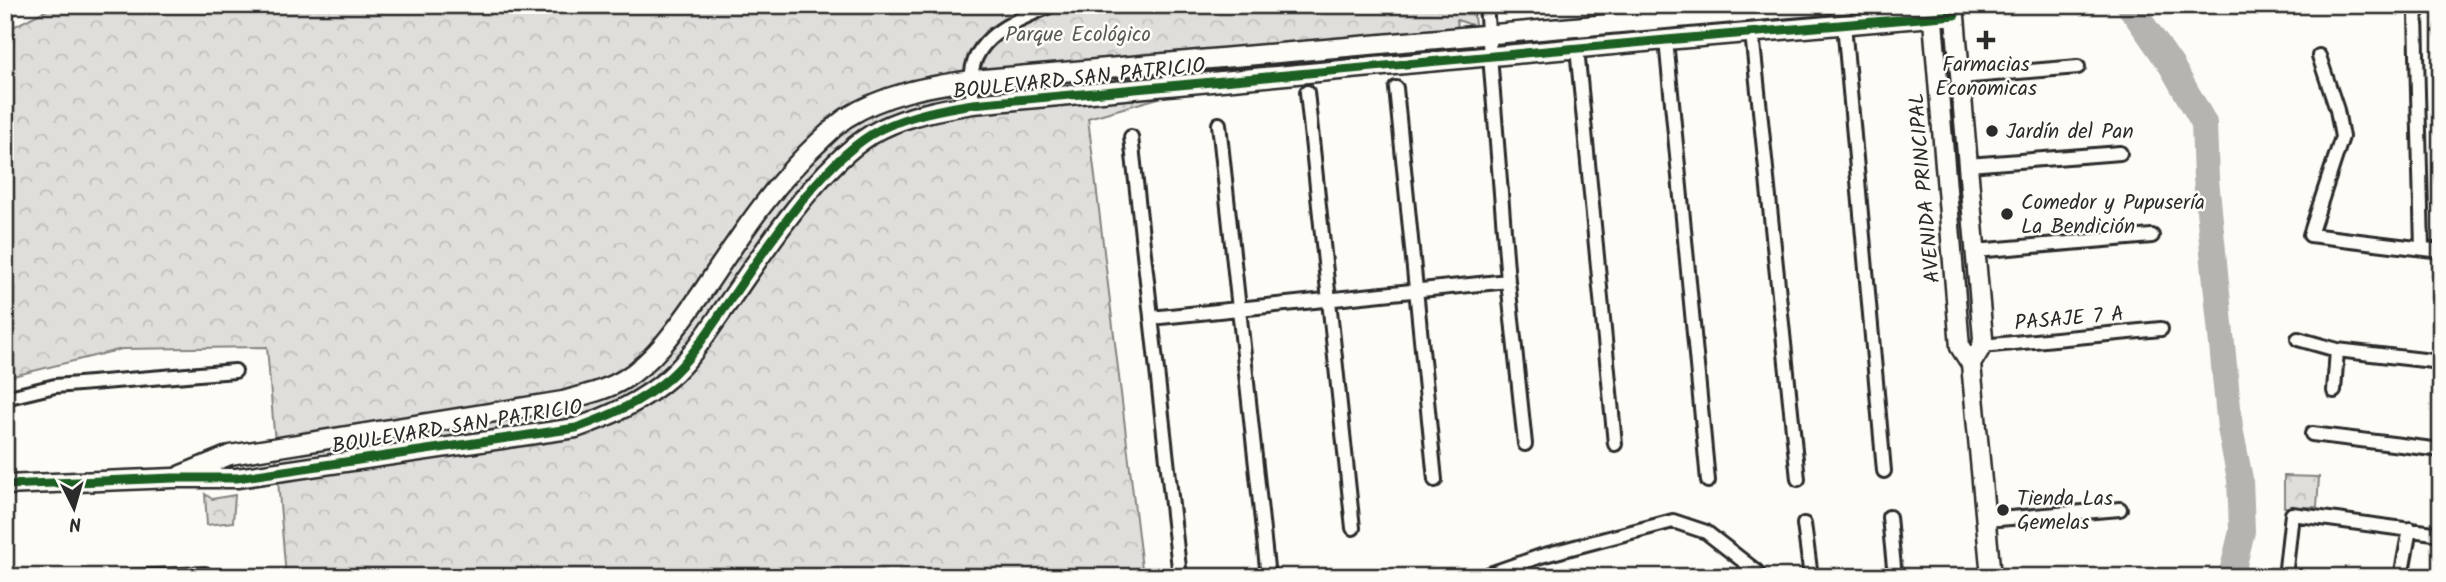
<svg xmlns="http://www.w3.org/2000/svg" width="2446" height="582" font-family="Kalam,sans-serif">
	<defs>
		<pattern id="forest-crowns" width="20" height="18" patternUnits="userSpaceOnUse" patternTransform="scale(1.75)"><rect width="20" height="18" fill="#dfdeda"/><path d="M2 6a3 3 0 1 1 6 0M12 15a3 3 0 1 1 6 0" fill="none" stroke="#c0bfbb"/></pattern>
	</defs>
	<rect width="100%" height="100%" fill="#fdfcf7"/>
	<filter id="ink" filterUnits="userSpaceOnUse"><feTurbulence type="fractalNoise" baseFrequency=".0143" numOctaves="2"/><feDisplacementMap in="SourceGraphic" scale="14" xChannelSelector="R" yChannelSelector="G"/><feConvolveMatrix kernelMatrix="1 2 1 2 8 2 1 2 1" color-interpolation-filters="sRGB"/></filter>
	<g filter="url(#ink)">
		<!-- forest -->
		<path fill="url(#forest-crowns)" stroke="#858482" stroke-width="2" d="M56,5H1473L1475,26L1457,20L1458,27L1381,35L1088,118L1143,577H286L267,347L122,349L5,378V31Z
			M2284,476L2319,477L2317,507H2284Z
			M205,494L212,499L235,495L233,522L207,525Z"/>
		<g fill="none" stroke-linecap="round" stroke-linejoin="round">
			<!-- river -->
			<path stroke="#b5b4b1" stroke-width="26" d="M2129,5L2171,65L2204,123L2206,179L2230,428L2240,479L2242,531L2231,577"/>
			<!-- street casing -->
			<g stroke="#2b2b2b" stroke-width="18">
				<path id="street" d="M1486,5L1508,281L1525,444
					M2416,15L2422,248
					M1844,24L1884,471
					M1752,33L1798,479
					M1666,40L1708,481
					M1577,48L1615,444
					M2319,56L2337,110L2342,137L2310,235L2441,251
					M1960,77L2078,67
					M1396,88L1435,480
					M1307,92L1353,528
					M973,104C972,92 970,78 973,66C982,31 1023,18 1052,5
					M1219,124L1268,577
					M1131,137L1180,577
					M1968,165L2120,153
					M1975,251L2152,236
					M1151,318L1508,281
					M2298,339L2337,350L2441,362
					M1982,346L2161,329
					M2334,391L2337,350
					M5,398L55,386L235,371
					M2312,434L2441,450
					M1889,517L1895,577
					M1986,520L2120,509
					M1804,524L1811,577
					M130,577L205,574
					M1481,577L1541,556L1673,521L1706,532L1756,571L1760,577
					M2285,577L2292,514L2441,534
					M2401,577L2410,529"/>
			</g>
			<!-- secondary casing -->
			<g stroke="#2b2b2b" stroke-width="23">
				<path id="secondary" d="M1954,5L1983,338L1982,346L1971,364
					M1932,8L1960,347L1971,364L1991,577
					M181,475L230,455L563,401C584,395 604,391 623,380C656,360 679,325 701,294C738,239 773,184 822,139C830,132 837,124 846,118C884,94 928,86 972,80L1824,5
					M5,485L173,478H237L576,428C610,416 641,402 669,378C692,358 710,328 728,303C765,250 823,158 881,129C910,115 941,109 973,104L1666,40L1955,15"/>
			</g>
			<!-- street -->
			<use href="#street" stroke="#fdfcf7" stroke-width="12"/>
			<!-- secondary -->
			<use href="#secondary" stroke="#fdfcf7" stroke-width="18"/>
			<!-- cycleway casing -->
			<g stroke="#fdfcf7" stroke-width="13">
				<path id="cycleway" d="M5,485L173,478H237L576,428C610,416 641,402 669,378C692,358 710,328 728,303C765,250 823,158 881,129C910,115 941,109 973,104L1666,40L1955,15"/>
			</g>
			<!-- cycleway -->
			<use href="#cycleway" stroke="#1b5e20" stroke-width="9"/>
		</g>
	</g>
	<!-- markers -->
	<g fill="#2b2b2b" stroke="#fdfcf7" stroke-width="2.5">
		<path d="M1982.5 29.5h7v7h7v7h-7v7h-7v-7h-7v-7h7z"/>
		<circle cx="1992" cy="131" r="7"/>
		<circle cx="2007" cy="214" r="7"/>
		<circle cx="2003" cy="510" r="7"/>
	</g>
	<g text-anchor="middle" stroke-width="5" stroke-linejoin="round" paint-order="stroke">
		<!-- park labels -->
		<g font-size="21" fill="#585857" stroke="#fdfcf7">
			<text x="1078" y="41">Parque Ecológico</text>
		</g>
		<!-- poi labels -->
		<g font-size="21" fill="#2b2b2b" stroke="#fdfcf7" text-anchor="start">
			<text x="1986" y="71" text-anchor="middle">Farmacias<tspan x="1986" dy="24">Economicas</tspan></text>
			<text x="2006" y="138">Jardín del Pan</text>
			<text x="2021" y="209">Comedor y Pupusería<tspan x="2021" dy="24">La Bendición</tspan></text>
			<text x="2017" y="505">Tienda Las<tspan x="2017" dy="24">Gemelas</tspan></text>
		</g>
		<!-- street labels -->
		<g font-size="21" fill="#2b2b2b" stroke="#fdfcf7">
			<text transform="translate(1079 78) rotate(-6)" y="7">BOULEVARD SAN PATRICIO</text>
			<text transform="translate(1924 188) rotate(-95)" y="7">AVENIDA PRINCIPAL</text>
			<text transform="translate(2069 318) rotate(-5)" y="7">PASAJE 7 A</text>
			<text transform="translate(457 426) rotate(-9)" y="7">BOULEVARD SAN PATRICIO</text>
		</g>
	</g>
	<!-- margin -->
	<rect width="2446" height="582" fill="none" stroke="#fdfcf7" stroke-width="28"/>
	<rect x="14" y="14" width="2418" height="554" fill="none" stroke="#2b2b2b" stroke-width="2.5" filter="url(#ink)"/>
	<!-- north arrow -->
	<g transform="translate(74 508) rotate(175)" stroke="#fdfcf7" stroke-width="5" paint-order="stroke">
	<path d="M0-5L12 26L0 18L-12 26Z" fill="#2b2b2b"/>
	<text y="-10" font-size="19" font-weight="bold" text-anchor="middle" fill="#2b2b2b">N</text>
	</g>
</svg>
